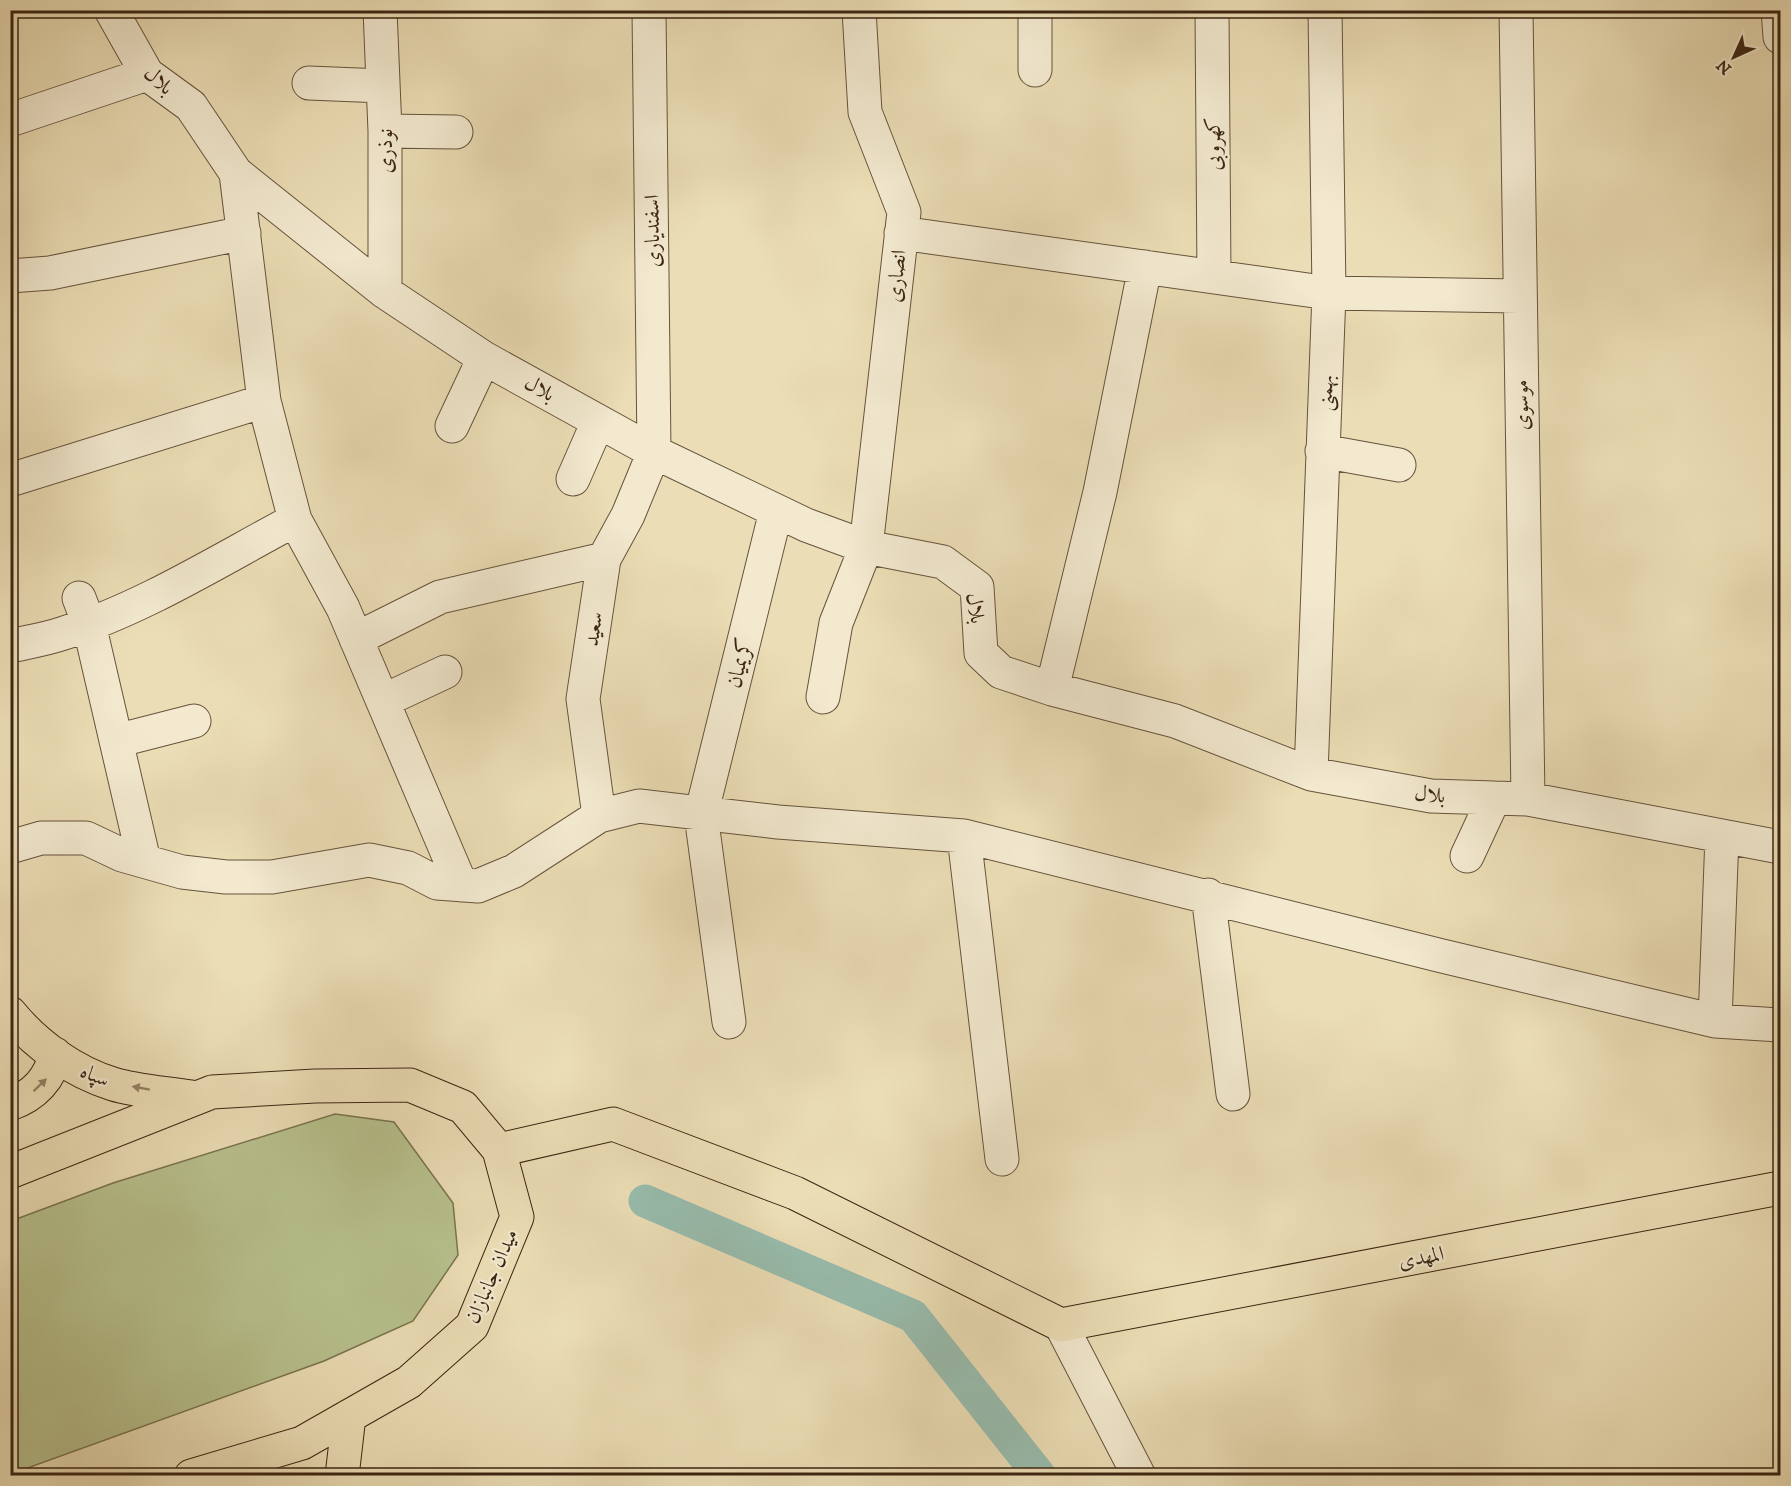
<svg xmlns="http://www.w3.org/2000/svg" width="1791" height="1486" font-family="'IM FELL DW Pica',Amiri,serif">
	<rect width="100%" height="100%" fill="#ebddb5"/>
	<filter id="stains"><feTurbulence type="fractalNoise" baseFrequency=".00333" numOctaves="4"/><feColorMatrix values="0 0 0 0 .2 0 0 0 0 .09 0 0 0 0 .02 0 0 0 .5 -.17"/></filter>
	<radialGradient id="worn" r=".72"><stop offset=".6" stop-color="#630" stop-opacity="0"/><stop offset="1" stop-color="#630" stop-opacity=".3"/></radialGradient>
	<!-- green -->
	<path fill="#b7c18d" stroke="#797350" stroke-width="1.5" d="M335,1114L394,1122L453,1203L458,1255L413,1321L324,1361L11,1474V1221L113,1183Z"/>
	<g fill="none" stroke-linecap="round" stroke-linejoin="round">
		<!-- canal -->
		<path stroke="#98bcad" stroke-width="33" d="M645,1201L913,1316L1040,1476"/>
		<!-- minor casing -->
		<g stroke="#67533c" stroke-width="35">
			<path id="minor" d="M111,10L147,74L191,106L236,173L385,292L484,358L654,452L806,525L866,547L943,562L977,587L981,653L1001,672L1052,689L1175,721L1311,774L1431,796L1528,799L1780,847
				M380,10L385,131V292
				M1212,10L1214,277
				M1516,10L1528,799
				M1778,10L1780,37
				M1035,70V10
				M309,83L383,86
				M10,120L147,74
				M385,131L456,132
				M236,173L264,401L295,520L343,608L461,885
				M901,233L1329,293L1519,296
				M10,276L50,273L244,233
				M452,426L484,358
				M1322,451L1399,465
				M573,479L598,422
				M10,480L264,401
				M79,598L89,624L144,861
				M356,639L440,597L604,559
				M10,646C28,642 47,639 64,633C142,609 223,558 295,520
				M1052,689L1100,492L1145,267
				M823,697L836,623L866,547L904,212L865,112L859,10
				M383,701L445,672
				M116,741L194,721
				M1311,774L1329,293L1325,10
				M599,816L583,699L604,559L628,515L654,452L649,10
				M964,836L1002,1159
				M10,847L41,838H86L122,855L182,872L226,877H272L369,860L408,868L437,883L478,886L514,871L599,816L639,806L778,822L964,836L1438,955L1715,1021L1780,1025
				M1467,856L1494,798
				M1208,895L1233,1094
				M1715,1021L1722,836
				M729,1022L701,815L776,511
				M1061,1325L1139,1476"/>
		</g>
		<!-- major casing -->
		<g stroke="#3b2513" stroke-width="35">
			<path id="major" d="M10,1013C36,1045 74,1072 113,1084C139,1092 169,1093 197,1098
				M10,1104C34,1096 51,1078 55,1054
				M499,1150L613,1124L795,1193L1061,1325L1780,1188
				M10,1172L212,1092L315,1086L410,1085L463,1107L499,1150L517,1217L472,1326L409,1382L302,1443L191,1476
				M342,1476L349,1416"/>
		</g>
		<!-- minor -->
		<use href="#minor" stroke="#f2e9cf" stroke-width="33"/>
		<!-- major -->
		<use href="#major" stroke="#ebddb5" stroke-width="33"/>
	</g>
	<!-- one-way arrows -->
	<defs><path id="oneway-solid" d="M-6-.8H1V-3.2L6.5 0L1 3.2V.8H-6Z" transform="scale(1.5)"/></defs>
	<g fill="#938164">
		<use href="#oneway-solid" transform="translate(40 1085) rotate(-44)"/>
		<use href="#oneway-solid" transform="translate(141 1088) rotate(-170)"/>
	</g>
	<g text-anchor="middle" stroke-width="4.5" stroke-linejoin="round" paint-order="stroke">
		<!-- street labels -->
		<g font-size="21" fill="#3b2513" stroke="#f2e9cf">
			<text transform="translate(159 80) rotate(42)" y="7">بلال</text>
			<text transform="translate(1213 144) rotate(-90)" y="7">کهروبی</text>
			<text transform="translate(385 151) rotate(-90)" y="7">نوذری</text>
			<text transform="translate(652 231) rotate(-91)" y="7">اسفندیاری</text>
			<text transform="translate(896 276) rotate(-84)" y="7">انصاری</text>
			<text transform="translate(540 388) rotate(30)" y="7">بلال</text>
			<text transform="translate(1325 393) rotate(-87)" y="7">بهمنی</text>
			<text transform="translate(1521 405) rotate(-91)" y="7">موسوی</text>
			<text transform="translate(976 608) rotate(81)" y="7">بلال</text>
			<text transform="translate(593 629) rotate(-82)" y="7">سعید</text>
			<text transform="translate(739 663) rotate(-76)" y="7">کریمیان</text>
			<text transform="translate(1430 794) rotate(6)" y="7">بلال</text>
			<text transform="translate(95 1075) rotate(23)" y="7">سپاه</text>
			<text transform="translate(1421 1257) rotate(-11)" y="7">المهدی</text>
			<text transform="translate(491 1276) rotate(-66)" y="7">میدان جانبازان</text>
		</g>
	</g>
	<!-- margin -->
	<rect width="1791" height="1486" fill="none" stroke="#ebddb5" stroke-width="36"/>
	<rect x="12" y="12" width="1767" height="1462" fill="none" stroke="#3b2513" stroke-width="3"/>
	<rect x="18" y="18" width="1755" height="1450" fill="none" stroke="#3b2513" stroke-width="1.5"/>
	<!-- north arrow -->
	<g transform="translate(1734 57) rotate(225)" stroke="#f2e9cf" stroke-width="4.5" paint-order="stroke">
	<path d="M0-4.5L10 22L0 15L-10 22Z" fill="#3b2513"/>
	<text y="-9" font-size="16" font-weight="bold" text-anchor="middle" fill="#3b2513">N</text>
	</g>
	<rect width="100%" height="100%" filter="url(#stains)"/>
	<rect width="100%" height="100%" fill="url(#worn)"/>
</svg>
